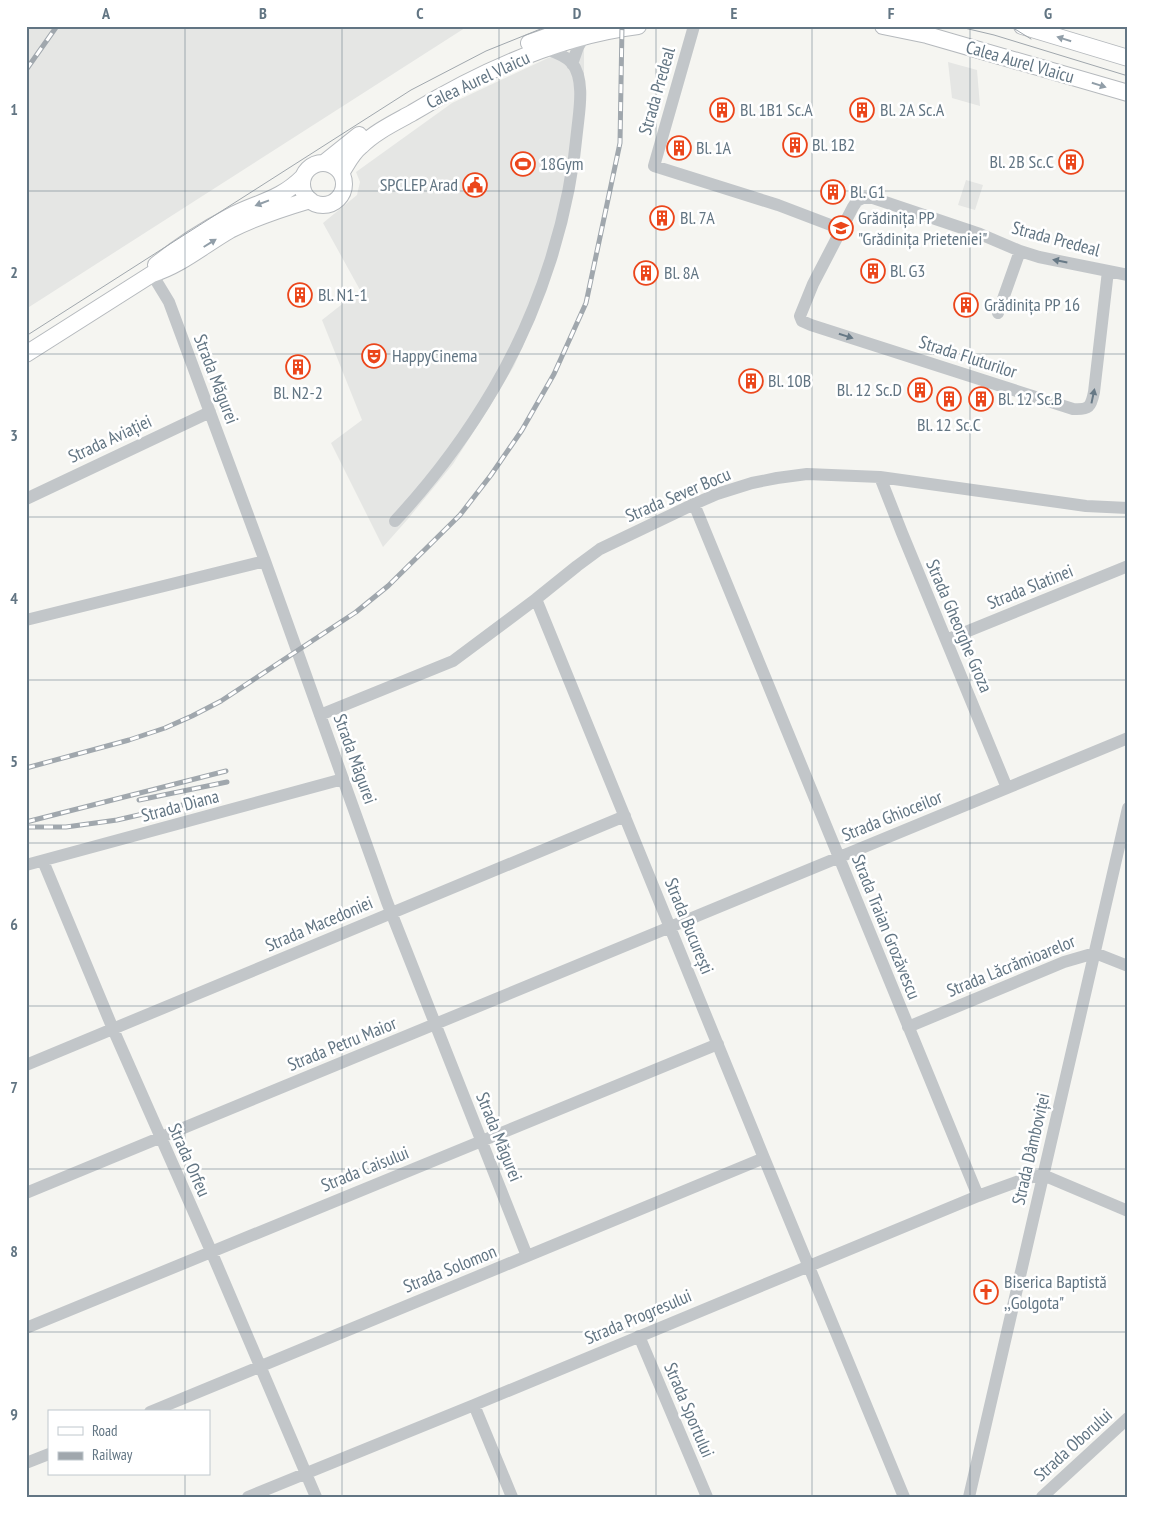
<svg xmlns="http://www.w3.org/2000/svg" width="1154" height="1523" font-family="'PT Sans Narrow',sans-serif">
	<rect width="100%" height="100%" fill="#f5f5f1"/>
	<!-- built -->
	<path fill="#e5e6e4" d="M26,26H468L26,309Z
		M584,47V102L534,320L514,366L488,409L453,464L407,520L383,547L331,443L362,420L322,320L360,290L323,223L357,195L360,182L356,172L452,103L548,58Z
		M948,62L977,70L980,106L952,98Z
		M966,180L983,185L975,210L958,205Z"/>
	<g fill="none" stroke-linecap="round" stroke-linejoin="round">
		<!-- major casing -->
		<g stroke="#b5b9bd" stroke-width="18">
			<path id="major" d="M883,26L927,35L1128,93
				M1022,26L1128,58
				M529,43L577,26
				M324,163L359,135
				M302 184a21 21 0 1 1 42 0a21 21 0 1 1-42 0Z
				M341,173C347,164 352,153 361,146C375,132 394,123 412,113C480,72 558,36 638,26
				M156,265C178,247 204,230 229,217C257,202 279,201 303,177
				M26,354L152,274C181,265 204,245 230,230C255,217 283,208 310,200"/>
		</g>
		<!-- minor -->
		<path stroke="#c2c6c9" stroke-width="12" d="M694,26L654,166L778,205L841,229
			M572,64L578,47L584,37
			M1108,271L1094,392C1091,407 1089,410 1073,409L811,325L802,321L800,316L813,284L853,207L857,201L863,198H873L980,234L1020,251L1039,257L1128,275
			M152,274L169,302L265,561L387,902L527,1256
			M998,313L1020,251
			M880,477L902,533L1007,788
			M26,499L210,412
			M694,504L978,1196
			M395,521C433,480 466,436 494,388C541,308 570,215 578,123C580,106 584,78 572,63C566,56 555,52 546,49
			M536,599L764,1158L904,1497
			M26,620L265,561
			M946,640L1128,566
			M320,715L453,661L536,599L577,566L600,549L694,504L717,494L752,483L777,478L807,474L880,477L1086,506L1128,508
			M43,861L113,1029L211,1251L316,1497
			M26,865L343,779
			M908,1027L1064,962L1095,953L1128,966
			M26,1065L625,816
			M26,1193L1128,738
			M26,1328L718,1044
			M639,1336L707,1497
			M474,1405L512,1497
			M150,1412L764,1158
			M26,1463L49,1454
			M248,1497L474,1405L978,1196L1027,1178L1043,1175L1128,1211
			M969,1497L1128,808
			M1042,1497L1128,1418"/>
		<!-- major -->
		<use href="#major" stroke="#fff" stroke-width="16"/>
		<!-- tram -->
		<path stroke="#a0a7ad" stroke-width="1" d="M956,26L994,35L1128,76
			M1010,26L1031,39
			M26,336L411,90L486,51L548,26"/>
		<!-- rail casing -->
		<g stroke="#a0a7ad" stroke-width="5">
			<path id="rail" d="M26,70L57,26
				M26,768L129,740L165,728L192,716L221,701L356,612L388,586L460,515L491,475L522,430L554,374L586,303L620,143L622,26
				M139,800L227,782
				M26,822L226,771
				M26,827H66L117,820L204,800"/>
		</g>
		<!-- rail -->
		<use href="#rail" stroke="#fff" stroke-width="3" stroke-dasharray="9" stroke-linecap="butt"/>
	</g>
	<!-- one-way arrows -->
	<defs><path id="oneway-solid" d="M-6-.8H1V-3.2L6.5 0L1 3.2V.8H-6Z" transform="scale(1.25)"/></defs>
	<g fill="#919ea8">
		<use href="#oneway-solid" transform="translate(1064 39) rotate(-163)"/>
		<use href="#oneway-solid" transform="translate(1099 85) rotate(17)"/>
		<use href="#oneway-solid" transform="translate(262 203) rotate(159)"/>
		<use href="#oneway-solid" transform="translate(210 243) rotate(-32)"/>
	</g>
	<g fill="#677986">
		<use href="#oneway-solid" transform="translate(1060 261) rotate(-169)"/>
		<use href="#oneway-solid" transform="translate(846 336) rotate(18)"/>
		<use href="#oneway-solid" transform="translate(1093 396) rotate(-78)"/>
	</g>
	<!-- grid -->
	<path fill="none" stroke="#627583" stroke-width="1" stroke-opacity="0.55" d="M185,26V1412M342,26V1497M499,26V1497M656,26V1497M812,26V1497M970,26V1497M26,191H1128M26,354H1128M26,517H1128M26,680H1128M26,843H1128M26,1006H1128M26,1169H1128M26,1332H1128M185,1474V1497"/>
	<!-- icons -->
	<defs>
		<g id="building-ring" transform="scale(1.25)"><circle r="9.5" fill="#fff" stroke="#eb461b" stroke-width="1.5"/><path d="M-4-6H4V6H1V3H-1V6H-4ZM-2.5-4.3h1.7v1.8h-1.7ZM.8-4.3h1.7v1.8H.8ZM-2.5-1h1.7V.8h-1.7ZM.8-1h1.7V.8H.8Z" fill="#eb461b"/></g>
		<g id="stadium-ring" transform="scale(1.25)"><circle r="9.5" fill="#fff" stroke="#eb461b" stroke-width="1.5"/><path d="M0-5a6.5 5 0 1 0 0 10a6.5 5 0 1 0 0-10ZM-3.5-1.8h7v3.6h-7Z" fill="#eb461b"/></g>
		<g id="civic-ring" transform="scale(1.25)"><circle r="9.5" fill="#fff" stroke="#eb461b" stroke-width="1.5"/><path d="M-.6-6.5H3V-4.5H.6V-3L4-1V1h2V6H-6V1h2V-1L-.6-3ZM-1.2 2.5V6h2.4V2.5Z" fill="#eb461b"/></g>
		<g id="school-ring" transform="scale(1.25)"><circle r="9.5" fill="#fff" stroke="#eb461b" stroke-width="1.5"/><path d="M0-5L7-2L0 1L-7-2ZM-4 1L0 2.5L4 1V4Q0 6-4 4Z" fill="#eb461b"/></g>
		<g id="theatre-ring" transform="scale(1.25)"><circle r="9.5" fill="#fff" stroke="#eb461b" stroke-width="1.5"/><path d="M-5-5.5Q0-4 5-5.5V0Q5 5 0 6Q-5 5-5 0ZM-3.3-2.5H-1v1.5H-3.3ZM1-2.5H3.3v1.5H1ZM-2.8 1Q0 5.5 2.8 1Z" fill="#eb461b"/></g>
		<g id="church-ring" transform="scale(1.25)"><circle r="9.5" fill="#fff" stroke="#eb461b" stroke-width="1.5"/><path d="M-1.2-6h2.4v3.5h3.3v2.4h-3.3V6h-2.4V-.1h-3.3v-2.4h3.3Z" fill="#eb461b"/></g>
	</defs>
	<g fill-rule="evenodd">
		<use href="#building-ring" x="722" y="110"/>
		<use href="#building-ring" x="862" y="110"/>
		<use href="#building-ring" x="795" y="145"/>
		<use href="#building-ring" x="679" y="148"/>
		<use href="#building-ring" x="1071" y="162"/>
		<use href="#stadium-ring" x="523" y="164"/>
		<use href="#civic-ring" x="475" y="185"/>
		<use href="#building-ring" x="833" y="192"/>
		<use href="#building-ring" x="662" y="218"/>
		<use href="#school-ring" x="841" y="228"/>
		<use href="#building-ring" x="873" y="271"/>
		<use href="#building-ring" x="646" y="273"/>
		<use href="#building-ring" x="300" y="295"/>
		<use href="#building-ring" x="966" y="305"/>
		<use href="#theatre-ring" x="374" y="356"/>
		<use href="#building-ring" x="298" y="367"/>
		<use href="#building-ring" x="751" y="381"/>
		<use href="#building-ring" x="920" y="390"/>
		<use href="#building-ring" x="949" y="399"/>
		<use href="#building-ring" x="981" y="399"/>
		<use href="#church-ring" x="986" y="1292"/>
	</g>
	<g text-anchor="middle" stroke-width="5" stroke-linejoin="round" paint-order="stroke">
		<!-- street labels -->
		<g font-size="18" fill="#627583" stroke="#fff">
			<text transform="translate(1020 62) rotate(16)" y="6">Calea Aurel Vlaicu</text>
			<text transform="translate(478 80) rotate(-25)" y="6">Calea Aurel Vlaicu</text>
			<text transform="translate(657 91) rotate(-74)" y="6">Strada Predeal</text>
			<text transform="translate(1056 239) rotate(15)" y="6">Strada Predeal</text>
			<text transform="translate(968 357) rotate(18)" y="6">Strada Fluturilor</text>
			<text transform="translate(216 379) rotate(69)" y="6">Strada Măgurei</text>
			<text transform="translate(110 439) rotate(-25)" y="6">Strada Aviației</text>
			<text transform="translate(678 495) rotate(-23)" y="6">Strada Sever Bocu</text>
			<text transform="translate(1030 587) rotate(-22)" y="6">Strada Slatinei</text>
			<text transform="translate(959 626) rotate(67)" y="6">Strada Gheorghe Groza</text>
			<text transform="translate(355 759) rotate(70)" y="6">Strada Măgurei</text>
			<text transform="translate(180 806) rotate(-15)" y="6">Strada Diana</text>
			<text transform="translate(892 816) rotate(-22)" y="6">Strada Ghioceilor</text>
			<text transform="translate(319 924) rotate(-23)" y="6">Strada Macedoniei</text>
			<text transform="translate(689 926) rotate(68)" y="6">Strada București</text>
			<text transform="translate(886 927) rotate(68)" y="6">Strada Traian Grozăvescu</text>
			<text transform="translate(1011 966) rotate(-22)" y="6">Strada Lăcrămioarelor</text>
			<text transform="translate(342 1044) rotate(-22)" y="6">Strada Petru Maior</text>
			<text transform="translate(499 1137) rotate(68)" y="6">Strada Măgurei</text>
			<text transform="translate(1031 1149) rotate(-77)" y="6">Strada Dâmboviței</text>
			<text transform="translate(189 1160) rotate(66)" y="6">Strada Orfeu</text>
			<text transform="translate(365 1169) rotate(-22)" y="6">Strada Caisului</text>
			<text transform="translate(450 1269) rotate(-22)" y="6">Strada Solomon</text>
			<text transform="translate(638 1317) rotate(-23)" y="6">Strada Progresului</text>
			<text transform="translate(689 1410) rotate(67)" y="6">Strada Sportului</text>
			<text transform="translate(1073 1445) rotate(-42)" y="6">Strada Oborului</text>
		</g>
		<!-- poi labels -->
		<g font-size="18" fill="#627583" stroke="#fff" text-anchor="start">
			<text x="740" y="116">Bl. 1B1 Sc.A</text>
			<text x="880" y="116">Bl. 2A Sc.A</text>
			<text x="812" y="151">Bl. 1B2</text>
			<text x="696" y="154">Bl. 1A</text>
			<text x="1054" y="168" text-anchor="end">Bl. 2B Sc.C</text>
			<text x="540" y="170">18Gym</text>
			<text x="458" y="191" text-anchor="end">SPCLEP Arad</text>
			<text x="850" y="198">Bl. G1</text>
			<text x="680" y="224">Bl. 7A</text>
			<text x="858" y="224">Grădinița PP<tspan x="858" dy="21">"Grădinița Prieteniei"</tspan></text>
			<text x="890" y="277">Bl. G3</text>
			<text x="664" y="279">Bl. 8A</text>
			<text x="318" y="301">Bl. N1-1</text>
			<text x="984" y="311">Grădinița PP 16</text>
			<text x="392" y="362">HappyCinema</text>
			<text x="768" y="387">Bl. 10B</text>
			<text x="902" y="396" text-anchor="end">Bl. 12 Sc.D</text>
			<text x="298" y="399" text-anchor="middle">Bl. N2-2</text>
			<text x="998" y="405">Bl. 12 Sc.B</text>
			<text x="949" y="431" text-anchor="middle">Bl. 12 Sc.C</text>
			<text x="1004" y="1288">Biserica Baptistă<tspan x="1004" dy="21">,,Golgota"</tspan></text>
		</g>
	</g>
	<!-- border -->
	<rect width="1154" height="1523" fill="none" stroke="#ffffff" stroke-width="55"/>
	<!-- legend -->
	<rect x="48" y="1410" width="162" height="65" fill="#ffffff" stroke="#c0c8cd"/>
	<rect x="58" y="1427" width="25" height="8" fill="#ffffff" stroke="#c0c8cd"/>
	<text x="92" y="1436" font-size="15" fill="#627583">Road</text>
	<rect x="58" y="1452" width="25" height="8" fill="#a0a7ad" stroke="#c0c8cd"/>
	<text x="92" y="1460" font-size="15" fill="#627583">Railway</text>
	<rect x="28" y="28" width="1098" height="1468" fill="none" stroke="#627583" stroke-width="2"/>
	<g font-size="16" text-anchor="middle" font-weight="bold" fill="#627583">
		<text x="106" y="19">A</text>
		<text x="263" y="19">B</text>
		<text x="420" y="19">C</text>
		<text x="577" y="19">D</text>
		<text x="734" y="19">E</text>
		<text x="891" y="19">F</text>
		<text x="1048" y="19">G</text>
		<text x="14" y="115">1</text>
		<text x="14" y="278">2</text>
		<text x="14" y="441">3</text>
		<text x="14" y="604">4</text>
		<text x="14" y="767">5</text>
		<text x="14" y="930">6</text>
		<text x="14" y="1093">7</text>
		<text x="14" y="1257">8</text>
		<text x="14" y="1420">9</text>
	</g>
</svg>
